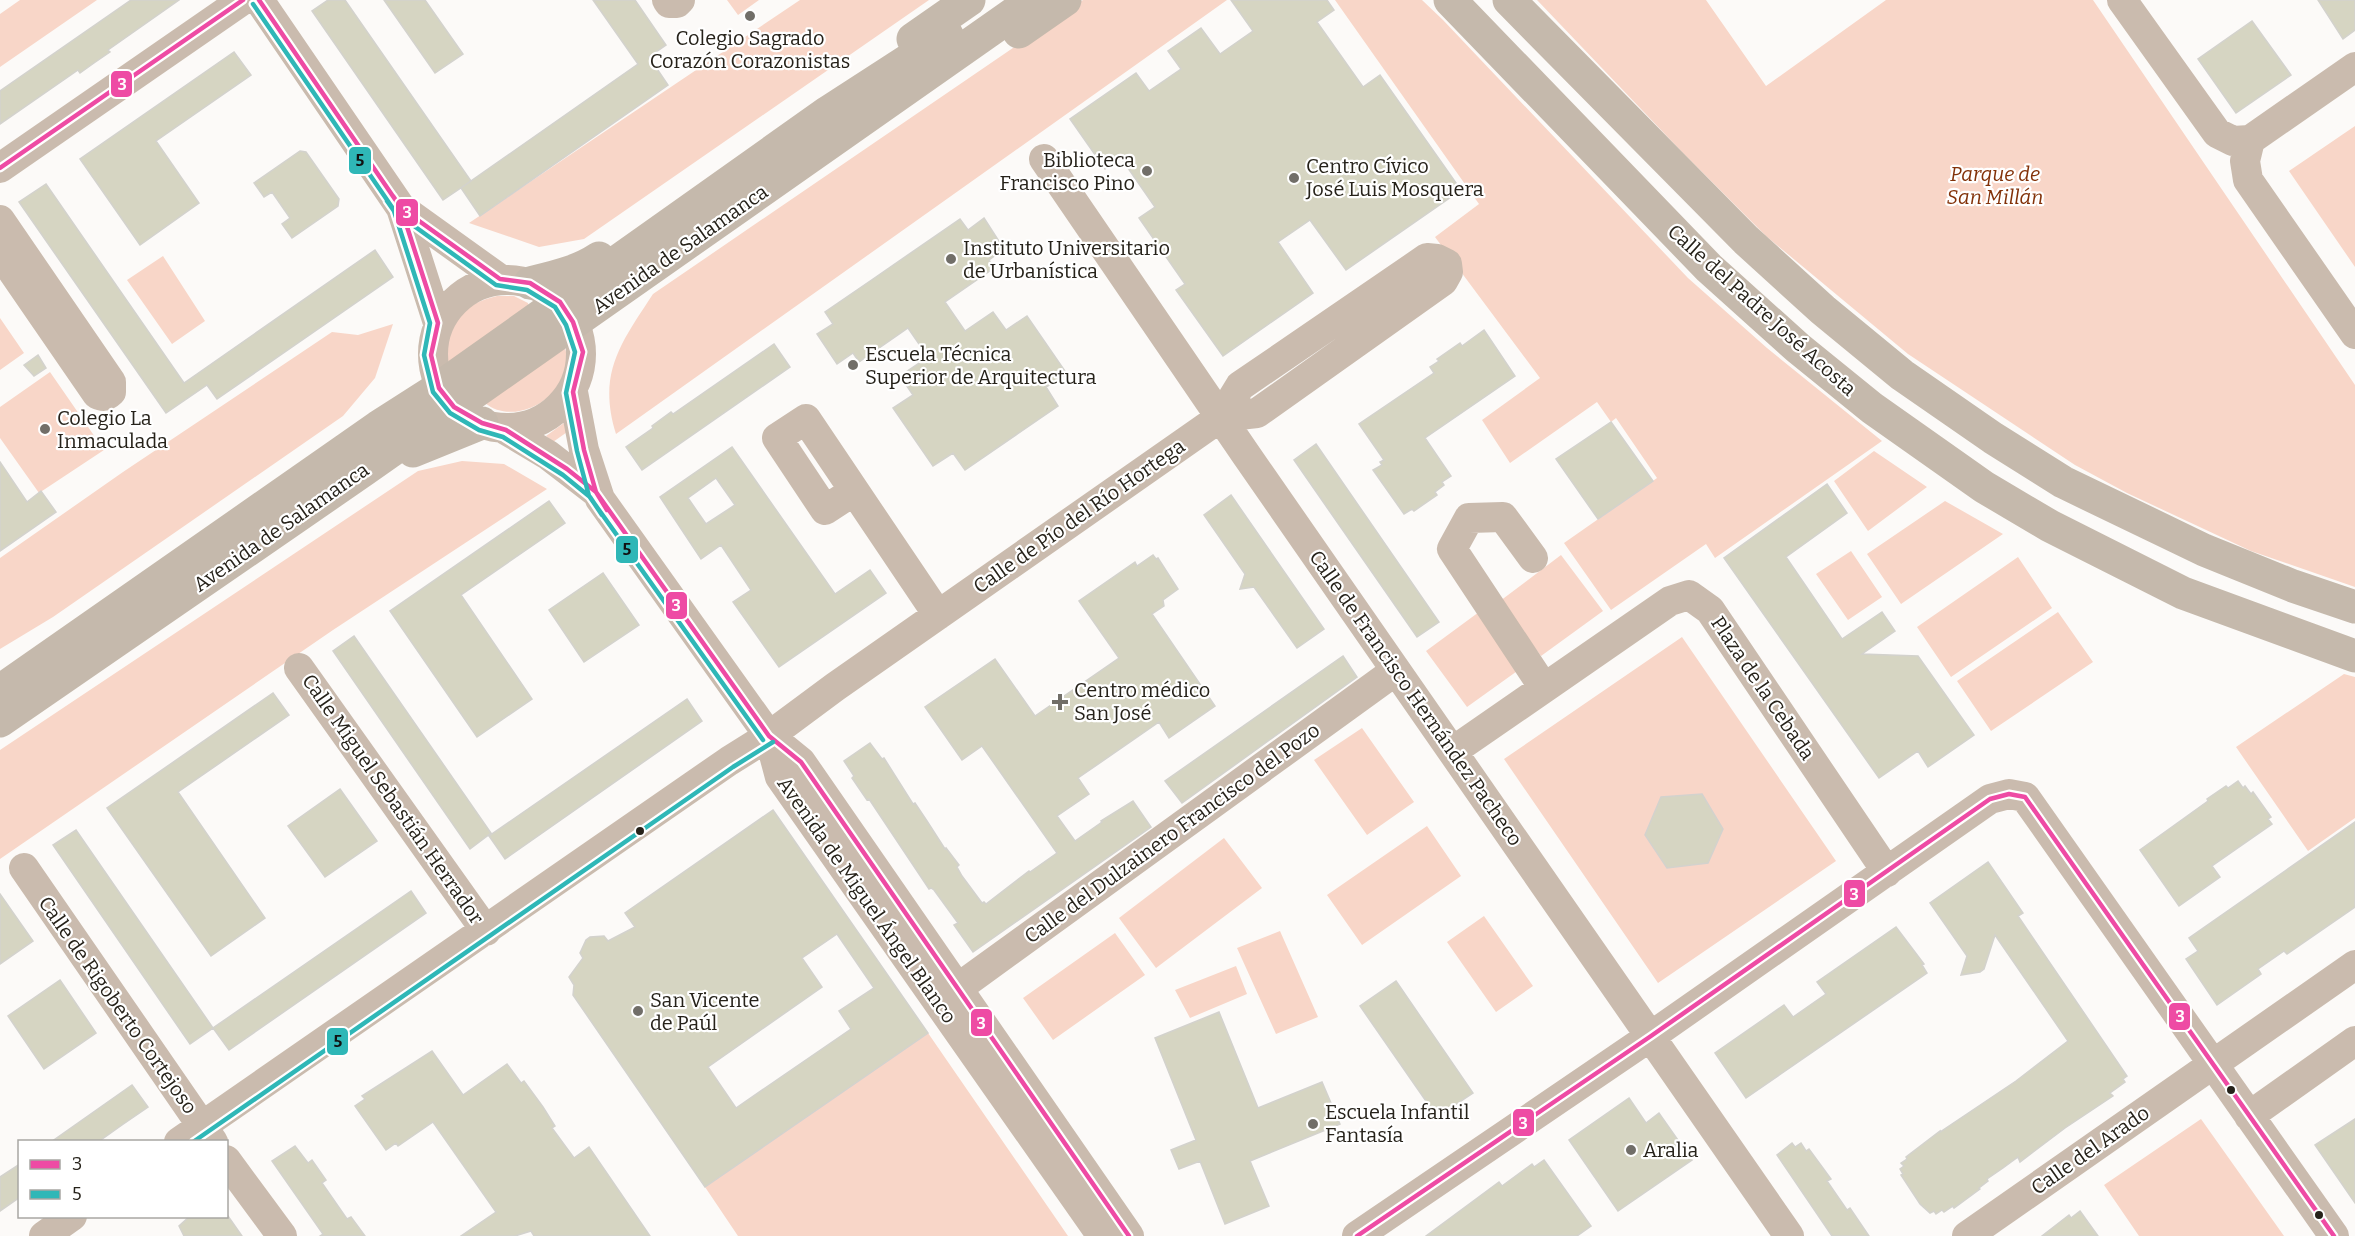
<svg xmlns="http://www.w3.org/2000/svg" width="2355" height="1236" font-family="Bitter,serif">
	<rect width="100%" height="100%" fill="#fcfaf8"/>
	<!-- green -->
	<path fill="#f8d6c8" d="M20,0H97L0,67V14Z
		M727,0H759L738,15Z
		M800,0H929L584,239L539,247L469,223Z
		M1083,0H1227L616,434C597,373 621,343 653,294Z
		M1335,0H1422L1443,20L1688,278L1767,348L1882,441L1715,558L1706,544L1611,610L1564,543L1657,478L1616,418L1611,422L1597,402L1510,463L1482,420L1540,378L1435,237L1479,204Z
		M1537,0H1706L1766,86L1886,0H2093L2355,385V587L2251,551L2127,493L2075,465L1908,354L1766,236L1683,153Z
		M2355,126V267L2289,171Z
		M163,256L205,321L172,344L127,280Z
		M497,296H514L528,303L529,308L453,362L448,361C442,323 463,304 497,296Z
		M0,318L24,353L0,370Z
		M393,324L375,378L343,416L53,617L0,649V558L123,472L332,332L358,335Z
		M564,346C582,387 519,431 485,403Z
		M50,372L104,450L39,493L0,438V407Z
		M568,420L570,430L553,442L546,436Z
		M1874,451L1927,487L1868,531L1834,481Z
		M462,461L504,464L547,489L333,630L0,859V750L418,471Z
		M1945,501L2003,534L1901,604L1867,554Z
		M1851,551L1882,597L1848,620L1816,574Z
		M1561,555L1603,611L1541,656L1500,601Z
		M2018,557L2052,608L1951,677L1917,627Z
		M1479,612L1520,669L1467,707L1426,651Z
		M2058,612L2093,662L1991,731L1957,681Z
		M1682,637L1836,861L1658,983L1504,759Z
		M2344,674L2355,677V818L2308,851L2236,747Z
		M1362,728L1414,802L1367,835L1314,760Z
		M1427,826L1461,876L1362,945L1327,895Z
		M1224,838L1262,888L1156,968L1119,918Z
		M1484,916L1533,986L1496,1012L1447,942Z
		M1280,931L1318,1017L1276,1034L1237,948Z
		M1115,933L1145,975L1053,1040L1023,998Z
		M1236,966L1247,994L1190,1018L1175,990Z
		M928,1033L1068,1236H738L705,1187Z
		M2201,1119L2284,1236H2139L2104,1185Z"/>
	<!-- building -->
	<path fill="#d6d5c2" stroke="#d3d2cd" stroke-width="1.5" fill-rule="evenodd" d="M131,0H179L108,50L110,52L94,63L80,73L78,70L0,124V91Z
		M328,0H345L471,181L443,200L312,11Z
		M384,0H425L463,54L435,73Z
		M593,0H635L666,45L649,57L668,85L480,216L461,188L638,64Z
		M1231,0H1327L1334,10L1317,22L1363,87L1380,75L1461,190L1346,270L1310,220L1278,242L1313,293L1223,356L1176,290L1185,284L1139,218L1155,207L1121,158L1105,169L1070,119L1136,73L1149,91L1181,69L1168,51L1201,28L1220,54L1253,31Z
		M2318,0H2355V30L2343,39Z
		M2252,21L2291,75L2236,113L2198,59Z
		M234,52L251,75L156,141L199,203L140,245L80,159Z
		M300,151L306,152L339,199L338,206L292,238L282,224L290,218L272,192L264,197L254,183Z
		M46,184L184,383L375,250L393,277L217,399L207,385L166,413L19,202Z
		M984,218L1004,249L989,260L994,268L945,302L965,331L993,312L1006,330L1027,316L1067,374L1046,387L1058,406L965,470L953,453L933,466L893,408L913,395L900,376L928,357L908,328L859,362L853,353L837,364L817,334L833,324L825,312L873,279L960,219L968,230Z
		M1484,330L1515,376L1425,438L1451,476L1442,482L1444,485L1435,492L1437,495L1414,511L1412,509L1404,514L1373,470L1382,465L1380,462L1384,460L1359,424L1434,373L1430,367L1439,361L1437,359L1460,343L1462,346Z
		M774,344L790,367L642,470L626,447L653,428L652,426L671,412L673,414Z
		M38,355L46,368L34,376L24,365Z
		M1611,422L1653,481L1598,519L1556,459Z
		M1316,444L1439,622L1417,637L1294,460Z
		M732,447L835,594L870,570L886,593L779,667L733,602L751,590L721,545L701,559L660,497ZM716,478L735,505L706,524L688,498Z
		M0,462L27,502L41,491L56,512L0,551Z
		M1827,484L1847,513L1786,557L1842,639L1882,612L1895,631L1862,654L1918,656L1974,735L1928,767L1918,751L1879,778L1724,558Z
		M1231,495L1324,629L1297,648L1254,587L1240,589L1245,574L1204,515Z
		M549,501L565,523L461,595L532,699L477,737L390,611Z
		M1153,555L1156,559L1158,558L1178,589L1163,600L1164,606L1152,614L1215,706L1169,738L1159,722L1078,778L1089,794L1057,816L1075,841L1102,822L1101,821L1133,801L1151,827L973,952L954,925L958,923L934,890L931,888L929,889L869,799L867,800L852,778L854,776L844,761L870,743L882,759L884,758L913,804L915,803L927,821L945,849L946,848L959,865L957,867L962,876L982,903L984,902L986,904L1029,871L1030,872L1057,853L982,746L962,760L925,707L995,659L1035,716L1119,658L1079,601L1135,562L1137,566Z
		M603,573L639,625L584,662L549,610Z
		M354,636L491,833L470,849L333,651Z
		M1343,656L1357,677L1182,803L1165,781Z
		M273,693L289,715L178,792L265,918L211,956L107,808Z
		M687,699L702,721L505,859L489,836Z
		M2238,781L2243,788L2245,786L2251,794L2253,792L2271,817L2268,819L2272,824L2212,866L2220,877L2179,906L2140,850L2208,801L2207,799L2226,786L2228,788Z
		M340,789L377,841L325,877L288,826Z
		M1702,794L1723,829L1708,863L1667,868L1645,835L1661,797Z
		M773,810L928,1033L705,1187L573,995L574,985L569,977L583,958L580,953L586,940L590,937L604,936L608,941L635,927L625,913ZM837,934L874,988L839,1011L851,1029L736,1108L708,1067L822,987L802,958Z
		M2355,822V907L2287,954L2284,951L2258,969L2261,974L2217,1005L2186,959L2198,951L2189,938Z
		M76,830L213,1028L190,1044L53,845Z
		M1988,862L2023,913L2018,916L2127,1076L2123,1079L2125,1082L2110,1093L2113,1096L2065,1128L2020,1162L2018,1157L2003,1168L1987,1179L1988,1181L1979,1188L1980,1189L1954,1208L1953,1206L1944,1212L1942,1210L1936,1214L1934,1211L1930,1213L1920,1204L1901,1175L1903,1174L1900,1169L1904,1166L1901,1163L1907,1159L1906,1157L1940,1131V1132L2016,1081L2068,1041L1995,935L1984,969L1980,972L1961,975L1967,956L1930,903Z
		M411,891L426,913L229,1050L213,1028Z
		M0,894L33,941L0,964Z
		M1896,927L1924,964L1922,965L1927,973L1746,1098L1715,1053L1784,1005L1793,1017L1826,994L1817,982Z
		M60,980L96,1033L44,1069L8,1016Z
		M1396,981L1473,1093L1437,1117L1360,1006Z
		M1219,1012L1258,1108L1322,1082L1340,1124L1250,1161L1269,1206L1225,1224L1200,1161L1179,1169L1171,1150L1196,1140L1155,1038Z
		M432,1051L463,1095L507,1064L521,1083L524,1081L543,1107L555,1126L552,1128L574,1158L589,1147L650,1236H534L531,1231L515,1236H461L496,1212L433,1122L398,1146L396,1143L386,1150L355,1106L365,1099L362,1096Z
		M132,1085L148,1107L122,1125L98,1142H51Z
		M1629,1098L1646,1123L1659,1113L1692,1160L1618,1211L1569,1140Z
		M2355,1119V1203L2315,1145Z
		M1792,1143L1795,1147L1801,1143L1806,1151L1809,1149L1831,1179L1827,1181L1847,1210L1850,1208L1869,1236H1832L1777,1155Z
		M295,1146L308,1163L312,1160L326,1180L322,1183L347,1219L351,1217L365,1236H320L323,1234L272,1161Z
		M1544,1160L1591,1226L1577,1236H1426L1499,1182L1502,1186L1532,1164L1534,1167Z
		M20,1164V1197L0,1211V1177Z
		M2080,1211L2098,1236H2042L2069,1215L2071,1218Z
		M190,1216H228L242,1236H184L179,1226Z"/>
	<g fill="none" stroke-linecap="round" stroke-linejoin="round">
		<!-- minor -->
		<path stroke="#cabbae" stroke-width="30" d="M259,0L401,208L438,323
			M667,0L669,3H677L680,0
			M2122,0L2217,133L2233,141L2250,140L2355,67
			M2250,140L2245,161L2248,180L2355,334
			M1044,159L1247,456L1789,1236
			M0,168L243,0
			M401,208L500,279
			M0,220L111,382V392C107,396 103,397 97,394L0,253
			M433 354a74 74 0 1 1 148 0a74 74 0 1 1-148 0Z
			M573,392L584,450L600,499L769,736L801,762L1129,1236
			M506,430L548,455L596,492
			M854,491L825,510L777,438L806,419L938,615
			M1533,558L1503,517L1469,518L1452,549L1544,688
			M299,668L486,931
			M769,736L780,777L1102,1236
			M1453,751L1670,601L1689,595L1710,610L1887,872
			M24,868L213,1142
			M958,988L1387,677
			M2249,1116L2355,1041
			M179,1142L729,761L769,736L835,687L1221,417L1240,386L1427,258L1437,259L1447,264L1448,272L1443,281L1257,413L1221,417
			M226,1160L282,1236
			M44,1236L72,1216
			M1357,1236L1651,1036L1990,799L2009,794L2025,797L2334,1236
			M1967,1236L2355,965"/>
		<!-- highway -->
		<path stroke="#c5b9ac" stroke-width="33" d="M1450,0L1709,268L1798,348L1872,408L1984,487L2050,526L2183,593L2355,656
			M1509,0L1746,240L1823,310L1902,375L1993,438L2063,482L2204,550L2293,586L2355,607
			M1019,32L1065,0
			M913,39L969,0
			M530,283C554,277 578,272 599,258
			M413,451L482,423
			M0,691L378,427L439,388L828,112L947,35
			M0,721L364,470L1033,0"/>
		<!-- bus-1 casing -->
		<g stroke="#fff" stroke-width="9">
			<path id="bus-1" d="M259,0L401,208L500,279L530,283L560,302L573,322L583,352L573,392L584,450L596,492L769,736L801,762L1129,1236
				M0,168L243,0
				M393,196L401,208L438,323L431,355L439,388L454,407L482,423L506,430L567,469L596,492L607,510
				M2025,797L2334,1236
				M1357,1236L1651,1036L1990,799L2009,794L2025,797"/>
		</g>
		<!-- bus-2 casing -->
		<g stroke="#fff" stroke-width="9">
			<path id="bus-2" d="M253,4L396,213L496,285L527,290L555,307L566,325L575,352L566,393L577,451L589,496L763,740
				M387,201L394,211L430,323L424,355L433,392L450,413L479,430L503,437L563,475L590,497L602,515
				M193,1142L733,767L773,742"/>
		</g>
		<!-- bus-1 -->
		<use href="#bus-1" stroke="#ee4ba4" stroke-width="4.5"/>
		<!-- bus-2 -->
		<use href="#bus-2" stroke="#2fb7b7" stroke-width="4.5"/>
	</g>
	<!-- markers -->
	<g fill="#716e68" stroke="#fff" stroke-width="2">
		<circle cx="750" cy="16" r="6"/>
		<circle cx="1147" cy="171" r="6"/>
		<circle cx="1294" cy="178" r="6"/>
		<circle cx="951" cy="259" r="6"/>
		<circle cx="853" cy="365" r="6"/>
		<circle cx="45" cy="429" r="6"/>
		<path d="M1057 693h6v6h6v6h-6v6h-6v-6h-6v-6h6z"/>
		<circle cx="638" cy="1011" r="6"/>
		<circle cx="1313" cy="1124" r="6"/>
		<circle cx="1631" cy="1150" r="6"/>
	</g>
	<g fill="#26221a" stroke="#fff" stroke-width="2">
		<circle cx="640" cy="831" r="5"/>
		<circle cx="2231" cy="1090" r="5"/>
		<circle cx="2319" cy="1215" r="5"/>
	</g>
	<g text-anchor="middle" stroke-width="4.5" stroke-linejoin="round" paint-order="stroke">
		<!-- poi labels -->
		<g font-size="20" fill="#26221a" stroke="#fff" text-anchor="start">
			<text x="750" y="45" text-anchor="middle">Colegio Sagrado<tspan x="750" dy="23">Corazón Corazonistas</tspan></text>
			<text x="1135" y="167" text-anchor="end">Biblioteca<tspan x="1135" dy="23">Francisco Pino</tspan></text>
			<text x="1306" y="173">Centro Cívico<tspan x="1306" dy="23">José Luis Mosquera</tspan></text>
			<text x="963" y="255">Instituto Universitario<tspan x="963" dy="23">de Urbanística</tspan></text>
			<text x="865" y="361">Escuela Técnica<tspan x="865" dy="23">Superior de Arquitectura</tspan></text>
			<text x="57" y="425">Colegio La<tspan x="57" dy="23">Inmaculada</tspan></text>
			<text x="1074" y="697">Centro médico<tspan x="1074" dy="23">San José</tspan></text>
			<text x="650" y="1007">San Vicente<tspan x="650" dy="23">de Paúl</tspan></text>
			<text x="1325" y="1119">Escuela Infantil<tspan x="1325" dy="23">Fantasía</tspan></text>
			<text x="1643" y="1157">Aralia</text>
		</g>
		<!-- park labels -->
		<g font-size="20" font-style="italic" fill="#823108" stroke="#fff">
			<text x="1995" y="181">Parque de<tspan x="1995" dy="23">San Millán</tspan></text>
		</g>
		<!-- street labels -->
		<g font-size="20" fill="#26221a" stroke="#fff">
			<text transform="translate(680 249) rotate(-35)" y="7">Avenida de Salamanca</text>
			<text transform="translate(1762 310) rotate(42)" y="7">Calle del Padre José Acosta</text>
			<text transform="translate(1079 516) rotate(-35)" y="7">Calle de Pío del Río Hortega</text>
			<text transform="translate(281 527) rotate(-35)" y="7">Avenida de Salamanca</text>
			<text transform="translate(1763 688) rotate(56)" y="7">Plaza de la Cebada</text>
			<text transform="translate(1416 698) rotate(55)" y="7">Calle de Francisco Hernández Pacheco</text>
			<text transform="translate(393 799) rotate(55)" y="7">Calle Miguel Sebastián Herrador</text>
			<text transform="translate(1172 833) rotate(-36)" y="7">Calle del Dulzainero Francisco del Pozo</text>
			<text transform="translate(867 900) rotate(55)" y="7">Avenida de Miguel Ángel Blanco</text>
			<text transform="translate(118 1005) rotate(55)" y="7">Calle de Rigoberto Cortejoso</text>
			<text transform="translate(2090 1150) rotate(-35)" y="7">Calle del Arado</text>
		</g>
	</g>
	<g stroke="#fff" stroke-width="2">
		<rect x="110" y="70" width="23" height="28" rx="6" fill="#ee4ba4"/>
		<rect x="348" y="146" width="24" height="29" rx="6" fill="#2fb7b7"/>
		<rect x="395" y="198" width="24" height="29" rx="6" fill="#ee4ba4"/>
		<rect x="615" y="535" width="24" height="29" rx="6" fill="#2fb7b7"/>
		<rect x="665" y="591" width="23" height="29" rx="6" fill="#ee4ba4"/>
		<rect x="1843" y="879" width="23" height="29" rx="6" fill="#ee4ba4"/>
		<rect x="2168" y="1002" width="23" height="29" rx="6" fill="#ee4ba4"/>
		<rect x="970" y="1008" width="23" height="29" rx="6" fill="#ee4ba4"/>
		<rect x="326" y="1027" width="23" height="29" rx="6" fill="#2fb7b7"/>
		<rect x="1512" y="1108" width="23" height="29" rx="6" fill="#ee4ba4"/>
	</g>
	<g font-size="16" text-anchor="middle" font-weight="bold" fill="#fff">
		<text x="122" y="90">3</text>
		<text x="407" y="218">3</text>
		<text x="676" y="611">3</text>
		<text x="1854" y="900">3</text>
		<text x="2180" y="1022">3</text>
		<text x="981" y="1029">3</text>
		<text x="1523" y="1129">3</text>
	</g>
	<g font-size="16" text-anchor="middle" font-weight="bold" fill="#111">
		<text x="360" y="166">5</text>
		<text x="627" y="555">5</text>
		<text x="338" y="1047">5</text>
	</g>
	<!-- legend -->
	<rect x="18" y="1140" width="210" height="78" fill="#ffffff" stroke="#a8a7a3" stroke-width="1.5"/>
	<rect x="30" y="1160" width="30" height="9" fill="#ee4ba4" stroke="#a8a7a3" stroke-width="1.5"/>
	<text x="72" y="1170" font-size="18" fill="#26221a">3</text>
	<rect x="30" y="1190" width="30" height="9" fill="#2fb7b7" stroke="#a8a7a3" stroke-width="1.5"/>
	<text x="72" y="1200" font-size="18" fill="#26221a">5</text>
</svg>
